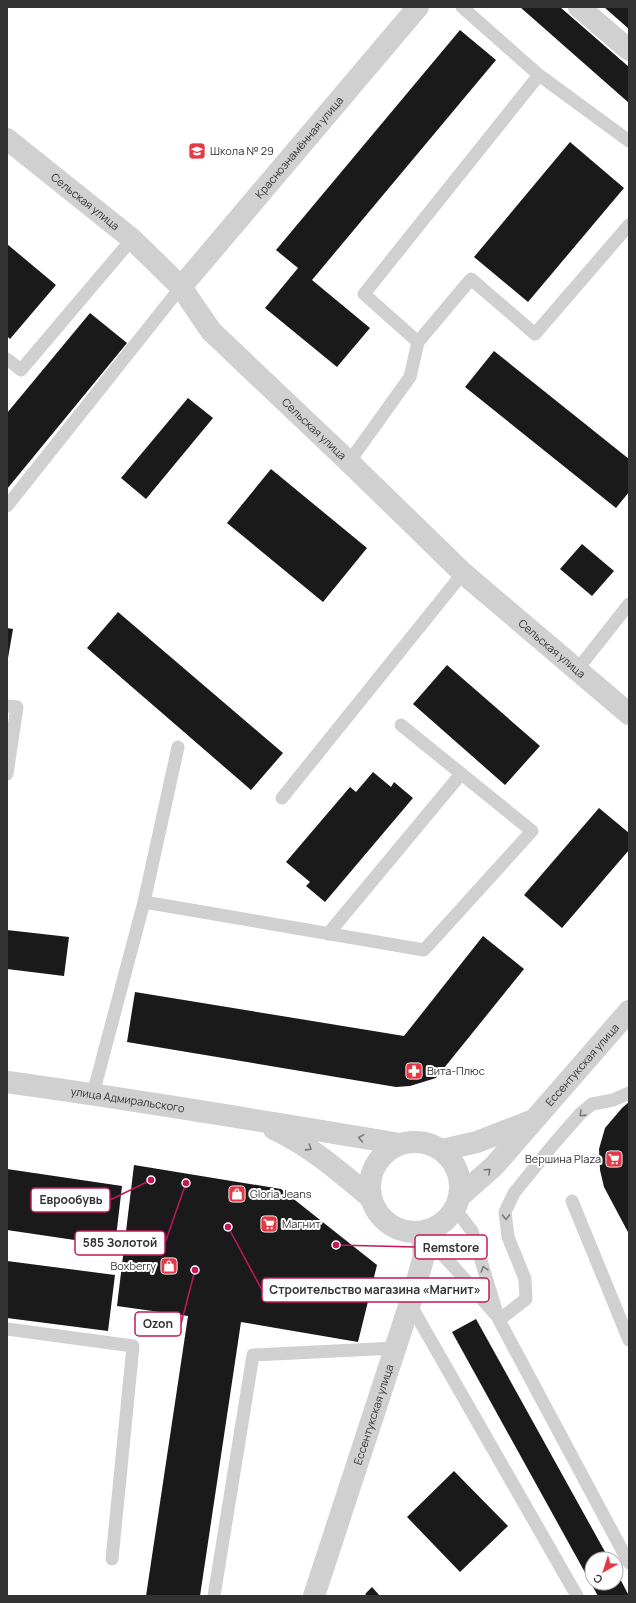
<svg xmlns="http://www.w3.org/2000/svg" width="636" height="1603" font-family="Manrope,sans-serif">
	<rect width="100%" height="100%" fill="#fff"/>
	<!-- building -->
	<path fill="#1a1a1a" d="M520,7H560L629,67V103Z
		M604,7H629V29Z
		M460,30L496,60L312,280L370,328L337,367L265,308L298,268L276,250Z
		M570,142L624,188L528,302L474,257Z
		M7,244L56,285L10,339L7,336Z
		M90,313L127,343L7,489V413Z
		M494,351L629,459V492L616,508L465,387Z
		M188,398L213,418L146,499L121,478Z
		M271,469L367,548L323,602L227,523Z
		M582,544L614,571L592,596L560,569Z
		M118,612L283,753L251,790L87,648Z
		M7,628L13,629L8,658H7Z
		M447,665L540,746L505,785L413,704Z
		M373,772L391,787L394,782L413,798L325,902L306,886L310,882L286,862L350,787L356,792Z
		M599,808L629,833V850L562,928L524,895Z
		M7,930L69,937L64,976L7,969Z
		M483,936L524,969L436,1078L410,1086L396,1087L127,1042L135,992L404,1036Z
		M629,1102V1234L604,1187L600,1170L599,1149L605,1128L622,1108Z
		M134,1165L281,1189L377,1265L358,1342L241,1322L200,1596H146L188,1316L117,1306Z
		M7,1169L122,1186L115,1246L7,1230Z
		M7,1261L115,1275L108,1331L7,1318Z
		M476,1319L609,1559H592V1583H616V1571L629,1596H598L452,1332Z
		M454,1471L508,1526L460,1572L407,1517Z
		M372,1587L380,1596H365L366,1593Z"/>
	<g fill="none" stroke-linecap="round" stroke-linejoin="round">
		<!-- service -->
		<path stroke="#d0d0d0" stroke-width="13" d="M462,7L539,75
			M418,342L364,294L539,75L629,141
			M7,359L21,370L132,239
			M349,462L410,377L418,342L471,279L535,334L629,225
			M7,506L181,287
			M577,670L629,604
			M7,706L17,707L7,774
			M282,798L463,573
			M144,902L178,747
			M328,934L461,774
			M93,1094L144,902L424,950L532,831L401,725
			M572,1201L629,1340
			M455,1209L472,1231L499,1320L629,1563
			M422,1233L453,1266L496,1315
			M410,1304L577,1596
			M499,1320L526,1299L525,1279L508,1237L505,1212L514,1193L552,1146L580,1114L592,1104L613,1100L629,1093
			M7,1329L133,1346L112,1559
			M214,1596L253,1355L395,1348"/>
		<!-- minor -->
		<g stroke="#d0d0d0" stroke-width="22">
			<path d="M579,7L629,50"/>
			<path id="s1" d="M7,139L132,239L181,287L211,331L349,462L463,573L629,714"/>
			<path id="s2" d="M181,287L418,7"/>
		</g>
		<!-- tertiary -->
		<g stroke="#d0d0d0" stroke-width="22">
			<path id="s3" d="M7,1082C138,1100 269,1122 400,1144"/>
			<path d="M274,1129C312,1147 339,1171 371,1198"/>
			<circle cx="415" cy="1187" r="45"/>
			<path d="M442,1150L477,1142L531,1121"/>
			<path id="s4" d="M459,1197L494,1166L629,1011"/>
			<path id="s5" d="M314,1596L414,1291L424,1256L421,1232"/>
		</g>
	</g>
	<!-- one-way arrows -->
	<defs><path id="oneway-chevron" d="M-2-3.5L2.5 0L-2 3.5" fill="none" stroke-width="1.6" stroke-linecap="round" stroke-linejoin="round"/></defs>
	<g stroke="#7a7a7a">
		<use href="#oneway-chevron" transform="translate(582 1114) rotate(136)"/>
		<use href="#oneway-chevron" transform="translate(361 1138) rotate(-170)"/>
		<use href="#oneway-chevron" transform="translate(309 1148) rotate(32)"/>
		<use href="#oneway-chevron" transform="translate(488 1171) rotate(-42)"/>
		<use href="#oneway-chevron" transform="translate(506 1217) rotate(89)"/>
		<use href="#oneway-chevron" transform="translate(484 1269) rotate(-107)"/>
	</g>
	<!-- icons -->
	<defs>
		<g id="school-square" transform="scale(0.9)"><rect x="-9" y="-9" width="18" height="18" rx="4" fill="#e63946" stroke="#fff"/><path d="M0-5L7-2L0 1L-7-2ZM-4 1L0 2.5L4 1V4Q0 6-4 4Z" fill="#fff"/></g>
		<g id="pharmacy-square" transform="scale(0.9)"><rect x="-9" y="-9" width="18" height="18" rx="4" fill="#e63946" stroke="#fff"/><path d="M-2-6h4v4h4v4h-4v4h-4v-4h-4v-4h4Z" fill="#fff"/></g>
		<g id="supermarket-square" transform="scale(0.9)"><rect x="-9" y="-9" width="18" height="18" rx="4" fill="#e63946" stroke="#fff"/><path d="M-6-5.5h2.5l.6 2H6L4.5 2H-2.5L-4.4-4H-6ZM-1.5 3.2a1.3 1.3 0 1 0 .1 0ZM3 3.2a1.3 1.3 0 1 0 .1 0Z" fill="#fff"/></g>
		<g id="shop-square" transform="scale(0.9)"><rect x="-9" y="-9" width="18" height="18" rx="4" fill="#e63946" stroke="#fff"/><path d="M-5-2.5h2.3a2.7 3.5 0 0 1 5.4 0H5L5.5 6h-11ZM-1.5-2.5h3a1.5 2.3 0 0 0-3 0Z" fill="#fff"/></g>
	</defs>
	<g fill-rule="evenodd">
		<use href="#school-square" x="197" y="151"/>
		<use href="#pharmacy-square" x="414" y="1071"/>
		<use href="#supermarket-square" x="614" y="1159"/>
		<use href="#shop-square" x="237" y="1194"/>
		<use href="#supermarket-square" x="269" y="1224"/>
		<use href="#shop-square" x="169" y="1266"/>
	</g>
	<g text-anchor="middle" stroke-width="4" stroke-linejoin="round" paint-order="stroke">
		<!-- street labels -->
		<g font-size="11" fill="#333" stroke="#fff">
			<text dy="4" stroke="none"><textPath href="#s2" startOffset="183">Краснознамённая улица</textPath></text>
			<text dy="4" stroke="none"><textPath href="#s1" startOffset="100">Сельская улица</textPath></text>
			<text dy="4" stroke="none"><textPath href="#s1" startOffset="424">Сельская улица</textPath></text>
			<text dy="4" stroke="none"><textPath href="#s1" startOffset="748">Сельская улица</textPath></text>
			<text dy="4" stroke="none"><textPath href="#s4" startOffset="181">Ессентукская улица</textPath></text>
			<text dy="4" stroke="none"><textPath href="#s3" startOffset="122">улица Адмиральского</textPath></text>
			<text dy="4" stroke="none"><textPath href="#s5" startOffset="191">Ессентукская улица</textPath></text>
		</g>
		<!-- poi labels -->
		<g font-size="11" fill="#333" stroke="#fff" text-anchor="start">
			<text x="210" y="155">Школа № 29</text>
			<text x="427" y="1075">Вита-Плюс</text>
			<text x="601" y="1163" text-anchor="end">Вершина Plaza</text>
			<text x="250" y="1198">Gloria Jeans</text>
			<text x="282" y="1228">Магнит</text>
			<text x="156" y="1270" text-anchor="end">Boxberry</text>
		</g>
	</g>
	<!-- callouts -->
	<path fill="none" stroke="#c2185b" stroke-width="1.5" d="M151 1180L110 1200M186 1183L165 1243M336 1245L415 1247M228 1227L262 1290M195 1270L181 1324"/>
	<g fill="#c2185b" stroke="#fff" stroke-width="1.5">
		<circle cx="151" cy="1180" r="4"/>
		<circle cx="186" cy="1183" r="4"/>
		<circle cx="336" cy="1245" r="4"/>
		<circle cx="228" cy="1227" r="4"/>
		<circle cx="195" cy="1270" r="4"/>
	</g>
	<g fill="#fff" stroke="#c2185b" stroke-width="1.5">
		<rect x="31" y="1188" width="79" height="24" rx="4"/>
		<rect x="75" y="1231" width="90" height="24" rx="4"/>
		<rect x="415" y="1235" width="72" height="24" rx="4"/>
		<rect x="262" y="1278" width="227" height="24" rx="4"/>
		<rect x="135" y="1312" width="46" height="24" rx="4"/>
	</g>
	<g font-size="12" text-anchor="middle" font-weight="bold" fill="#333">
		<text x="71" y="1204">Еврообувь</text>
		<text x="120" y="1247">585 Золотой</text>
		<text x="451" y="1252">Remstore</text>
		<text x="375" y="1294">Строительство магазина «Магнит»</text>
		<text x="158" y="1328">Ozon</text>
	</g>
	<!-- border -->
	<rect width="636" height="1603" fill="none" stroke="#333333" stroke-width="16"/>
	<!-- north arrow -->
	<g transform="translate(604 1571) rotate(219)"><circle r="19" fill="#ffffff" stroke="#adadad"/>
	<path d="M0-3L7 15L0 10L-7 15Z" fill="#e63946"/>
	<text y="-6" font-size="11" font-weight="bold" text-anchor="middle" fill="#333333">С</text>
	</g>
</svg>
